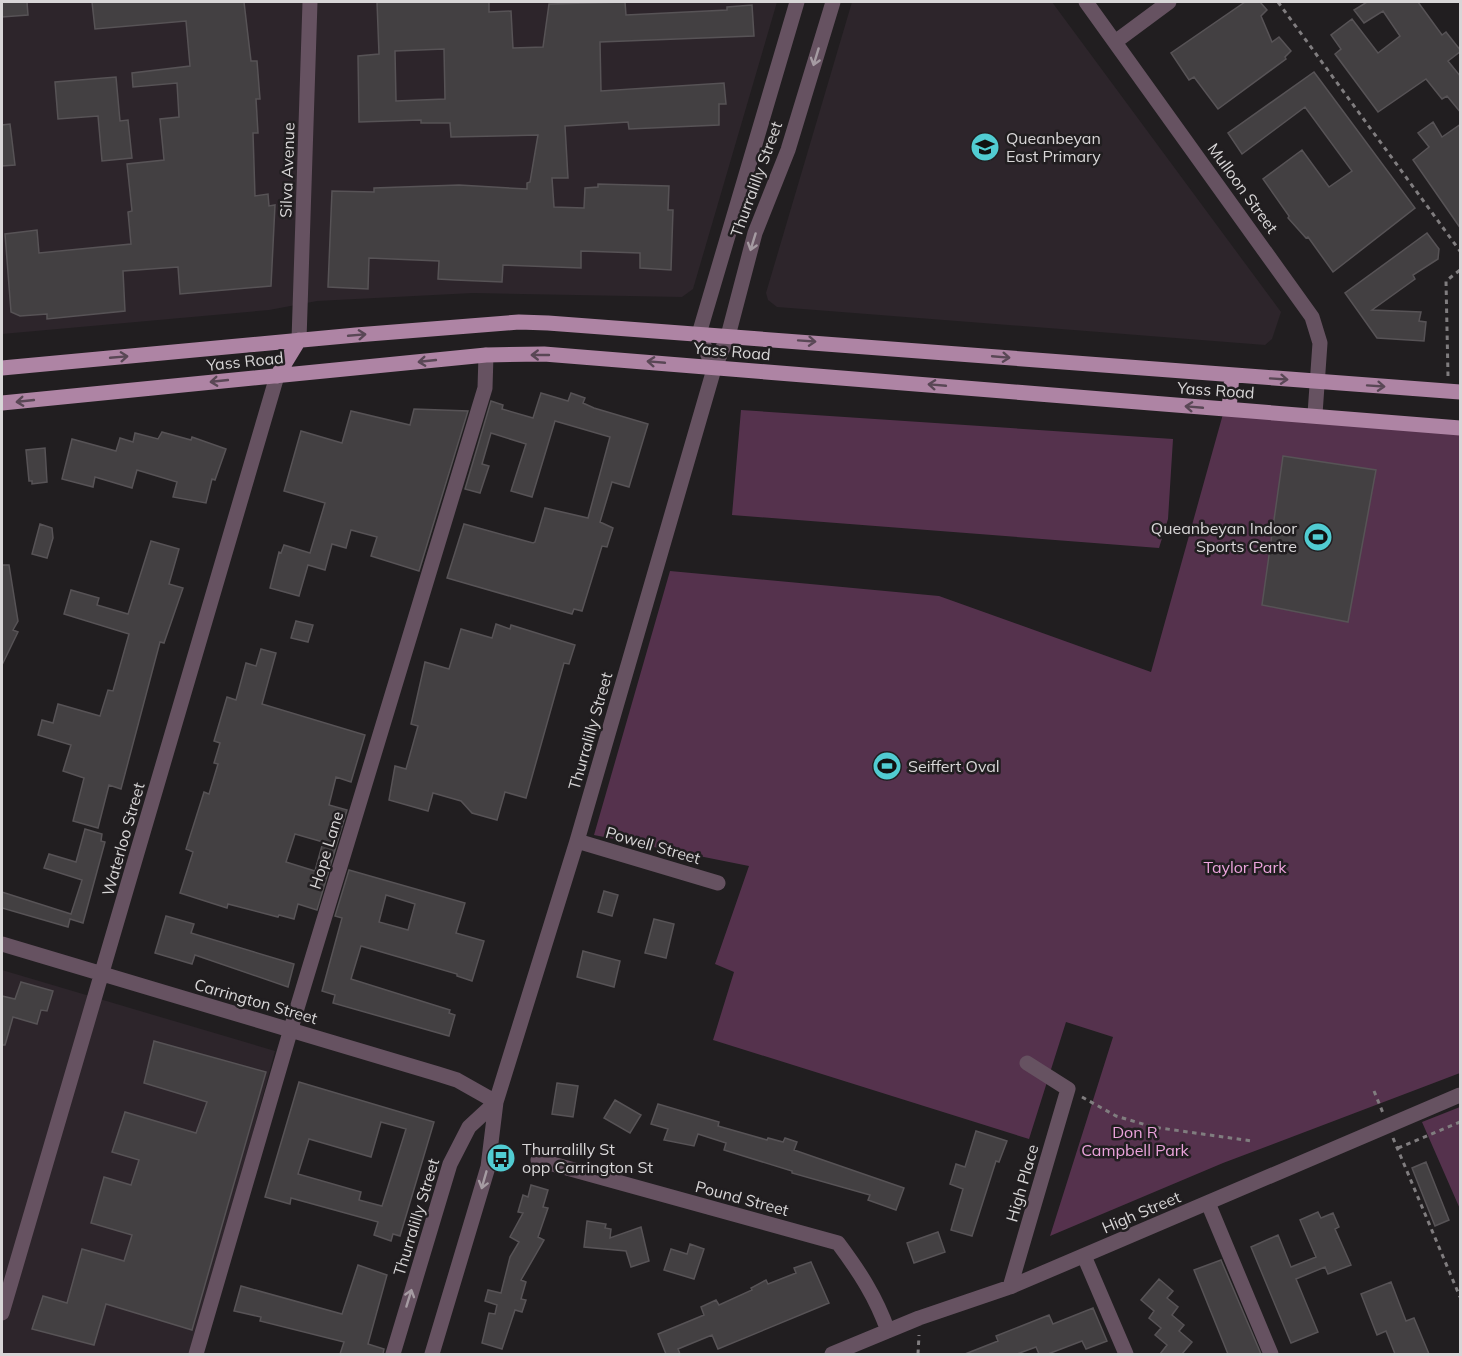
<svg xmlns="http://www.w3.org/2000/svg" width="1462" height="1356" font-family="Mulish,sans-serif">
	<rect width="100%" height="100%" fill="#211e20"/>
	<!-- built -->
	<path fill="#2d252b" d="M2,2H777L693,289L682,297L473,293L317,301L269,310L2,334Z
		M852,2H1052L1281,312L1272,339L1265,345L777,307L768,300L766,293Z
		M2,970L275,1051L193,1354H2Z"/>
	<!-- green -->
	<path fill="#55324d" d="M741,410L1173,439L1168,519L1159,548L732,515Z
		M1223,414L1460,432V1073L1223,1163L1050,1236L1113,1037L1066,1022L1029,1139L713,1040L734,972L715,964L749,866L594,835L670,571L939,596L1151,672Z
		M1460,1107V1209L1422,1122Z"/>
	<!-- building -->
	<path fill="#434042" stroke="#575356" stroke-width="1.5" fill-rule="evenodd" d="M2,2H27L28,15L2,17Z
		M92,2H244L251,61H257L260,99H256L258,133H253L255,196L268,194L269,206L275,205L271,286L180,294L178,267L123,271L125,311L47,319V314L20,316L11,312L5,234L37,230L39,253L131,244L128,212L132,211L127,164L164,160L160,119L179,117L177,83L133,87L132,73L190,66L186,21L95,29Z
		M377,2H489V12L511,11L513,48L543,47L549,4L625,2L626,15L727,10V7L752,5L754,36L600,42L601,91L724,83L726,104H719V125L629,129L628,122L565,126L568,178H552L554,207L584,208L585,188L598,187V184L669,186L668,210H673L671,270L640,268V253L581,251V268L503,265L502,282L455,280L438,279L439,261L369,258L368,289L328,287L332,191L374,192V188L459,185L527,189V183L530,182L538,135L451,137L450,123H421V120L359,122L358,56L379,54ZM444,49L445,99L396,101L395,51Z
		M1245,2H1260L1267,10L1261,16L1272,42L1279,37L1291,51L1285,57L1286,59L1218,109L1194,77L1189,80L1171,53Z
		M1367,2H1418L1442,35L1446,32L1461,51L1448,61L1461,77V113L1447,96L1442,99L1426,79L1378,112L1335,54L1341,49L1331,35L1352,19L1378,53L1400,36L1383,11L1364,23L1354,10Z
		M1314,72L1415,208L1333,272L1308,237L1306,238L1288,218L1289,216L1263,179L1302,150L1329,187L1352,171L1305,107L1242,154L1228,133Z
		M116,77L120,121L128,120L132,158L102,161L98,116L58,119L55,82Z
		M1433,122L1442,137L1461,124V229L1413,160L1429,147L1418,133Z
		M10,124L15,165L2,166V125Z
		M1427,233L1439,249L1438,259L1413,275L1415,279L1372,310L1421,312L1419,321L1426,322L1424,341L1377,338L1345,293Z
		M541,393L568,401L571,393L585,398L583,403L594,408L648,424L629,487L612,482L600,522L613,528L607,547L602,546L582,611L574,609L572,614L447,578L464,524L533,543L535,542L545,508L588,518L610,437L555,421L532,497L511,491L526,444L491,433L482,464L489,466L480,493L465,489L491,401L503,405L502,409L533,418Z
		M414,409L468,411L419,571L371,556L377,537L351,530L346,548L332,544L325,570L308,565L299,596L270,588L279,552L281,553L284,545L310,553L325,503L284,491L301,431L342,443L351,411L410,425Z
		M162,432L191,440L192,437L226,449L215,480L212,479L206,503L173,497L177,482L137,470L132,488L95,477L93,487L62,479L72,439L116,451L120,438L133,442L135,433L158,439Z
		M45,448L47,482L32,484V481H29L26,450Z
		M1283,456L1376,470L1348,622L1262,605Z
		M40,524L52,528L53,538L47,558L32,554Z
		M151,541L179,549L169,584L183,588L164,643L160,642L121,789L109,785L98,828L73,821L84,778L63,771L71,745L38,735L42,720L53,723L58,704L100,716L108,690L113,691L129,634L64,614L71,590L99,598L97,605L128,614Z
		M2,565H9L18,621L13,630L18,632L2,665Z
		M296,621L313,625L308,642L291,638Z
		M496,624L510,629L511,625L575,645L569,664L564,663L526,798L505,792L497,820L472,813L461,801L433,793L428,811L389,800L395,766L406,769L418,726L411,724L425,662L449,669L461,629L492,638Z
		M261,649L276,653L262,704L365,735L351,782L336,777L329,805L347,810L317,910L298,904L294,919L279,915L278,917L228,904L227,908L180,893L193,852L186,849L204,792L209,794L218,764L214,763L220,743L214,741L227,697L236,700L246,663L256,666ZM295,834L323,842L315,871L286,862Z
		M85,829L102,834L101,841L105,842L83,923L70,919L68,927L2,908V892L71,914L82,880L44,868L49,854L76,862Z
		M349,870L465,903L456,933L484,941L472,981L457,976V974L361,946L351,979L450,1010L449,1013L455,1015L449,1036L333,1003L335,995L322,991L342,918L335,916ZM386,895L415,904L408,930L379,922Z
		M604,891L618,895L612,916L598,912Z
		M166,916L194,924L191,933L294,964L288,987L195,955L192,964L155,953Z
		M654,919L674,924L666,958L645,953Z
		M583,951L620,961L614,987L577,977Z
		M21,982L53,991L47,1011L41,1010L37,1024L13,1017L5,1045H2V996L15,999Z
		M154,1041L266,1072L192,1330L106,1304L94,1345L32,1329L43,1296L67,1303L82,1249L124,1261L132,1235L91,1223L104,1177L131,1185L139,1160L112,1152L125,1112L196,1133L207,1102L144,1083Z
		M299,1082L434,1122L400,1236L393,1234L391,1241L374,1235L378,1222L291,1198L290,1204L265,1197ZM381,1122L406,1129L382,1206L359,1200L361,1192L298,1174L309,1139L371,1157Z
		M557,1083L578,1086L573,1117L552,1114Z
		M615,1100L641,1115L630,1133L604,1118Z
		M658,1104L719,1122L718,1126L767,1140L768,1138L783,1142L785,1138L797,1142L794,1150L904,1188L896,1210L868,1200L870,1195L792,1173V1171L724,1150L726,1143L698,1134L694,1146L664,1140L668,1129L651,1124Z
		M976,1131L1007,1141L999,1162L996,1161L972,1236L951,1230L963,1189L950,1184L956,1164L965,1167Z
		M1426,1162L1449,1220L1435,1226L1412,1168Z
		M531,1185L548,1190L543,1207L548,1208L538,1237L544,1240L521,1280L526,1282L521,1299L526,1300L522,1312L515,1310L502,1349L482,1343L489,1313L495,1314L497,1305L485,1301L488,1290L501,1293L510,1257L519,1242L510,1237L523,1213L518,1212L523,1195L528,1197Z
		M1318,1212L1321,1218L1333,1213L1339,1227L1335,1229L1351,1265L1328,1274L1325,1267L1296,1279L1318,1332L1291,1343L1251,1247L1278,1235L1291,1267L1316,1257L1300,1220Z
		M587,1221L606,1224L605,1228L611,1229L610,1238L641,1227L649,1261L631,1267L626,1251L584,1247Z
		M938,1232L945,1252L914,1263L907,1243Z
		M690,1244L704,1249L694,1279L664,1270L671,1249L687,1254Z
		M1221,1260L1261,1354H1228L1194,1270Z
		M811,1262L829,1303L718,1349L712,1335L678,1349L680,1354H666L658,1334L704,1315L701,1307L716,1300L719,1305L752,1290L751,1288L766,1280L768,1284L796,1273L794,1268Z
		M358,1265L387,1275L368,1344L384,1349L383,1354H340L344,1342L260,1321L261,1317L234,1311L241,1286L342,1314Z
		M1159,1279L1173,1291L1167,1298L1178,1307L1172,1315L1184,1325L1179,1331L1192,1342L1182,1354H1160L1167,1345L1155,1335L1161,1328L1149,1318L1154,1311L1141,1300Z
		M1391,1282L1406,1321L1414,1318L1429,1354H1395L1386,1331L1377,1335L1361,1294Z
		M1093,1308L1107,1341L1086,1349L1082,1341L1048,1354H1039L1036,1347L1017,1354H965L998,1341L996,1336L1049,1315L1053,1324Z"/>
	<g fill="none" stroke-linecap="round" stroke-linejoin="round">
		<!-- path -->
		<path stroke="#807d7f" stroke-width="3" stroke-dasharray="4.5 4.5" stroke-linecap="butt" d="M1278,2L1460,251
			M1448,376L1446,281L1460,270
			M1374,1091L1383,1113
			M1082,1097L1116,1116L1153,1127L1252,1141
			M1393,1138L1460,1297
			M1398,1148L1460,1122
			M918,1354L919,1335"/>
		<!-- minor -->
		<path stroke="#665261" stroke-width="15" d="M1086,2L1312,317L1320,343L1315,414
			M1115,42L1169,2
			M299,340L310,2
			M714,369L699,334L797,2
			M577,841L718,883
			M2,944L438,1074L457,1080L496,1102
			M538,1160L838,1243C859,1271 876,1297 888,1331
			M1208,1203L1271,1354
			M1084,1256L1126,1354
			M1010,1287L1068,1089L1027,1063
			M2,1313L277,376
			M196,1354L295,1015L485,388L486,355
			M393,1354L450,1164L469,1127L496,1102
			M432,1354L488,1167L496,1102L577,841L714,369L728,336L755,233L788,150L833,2
			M832,1354L919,1318L1010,1287L1460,1095"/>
		<!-- major -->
		<path stroke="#ae84a4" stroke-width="15" d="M2,368L356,335L519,322L548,323L1460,392
			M277,376L299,340
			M2,403L486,355L544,354L1460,428
			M1229,409L1232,375"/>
	</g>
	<!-- one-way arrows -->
	<defs><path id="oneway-shaft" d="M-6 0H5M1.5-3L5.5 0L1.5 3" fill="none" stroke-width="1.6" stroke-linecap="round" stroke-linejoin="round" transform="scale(1.5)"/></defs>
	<g stroke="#a59ba2">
		<use href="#oneway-shaft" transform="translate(816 57) rotate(107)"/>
		<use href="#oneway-shaft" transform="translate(753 242) rotate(107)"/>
		<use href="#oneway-shaft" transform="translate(484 1180) rotate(106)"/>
		<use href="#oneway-shaft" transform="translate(409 1298) rotate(-73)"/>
	</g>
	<g stroke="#594755">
		<use href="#oneway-shaft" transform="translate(357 335) rotate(-5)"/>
		<use href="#oneway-shaft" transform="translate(807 341) rotate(4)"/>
		<use href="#oneway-shaft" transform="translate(540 355) rotate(-180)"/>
		<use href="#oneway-shaft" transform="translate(119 357) rotate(-5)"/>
		<use href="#oneway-shaft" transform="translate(1001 357) rotate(5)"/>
		<use href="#oneway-shaft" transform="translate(427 361) rotate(174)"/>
		<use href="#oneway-shaft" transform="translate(656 362) rotate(-175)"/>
		<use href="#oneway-shaft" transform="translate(1279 379) rotate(4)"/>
		<use href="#oneway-shaft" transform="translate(219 381) rotate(174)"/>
		<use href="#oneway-shaft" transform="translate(937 385) rotate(-175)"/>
		<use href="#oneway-shaft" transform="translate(1376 386) rotate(4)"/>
		<use href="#oneway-shaft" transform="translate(25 401) rotate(174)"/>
		<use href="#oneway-shaft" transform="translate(1194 407) rotate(-175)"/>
	</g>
	<!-- icons -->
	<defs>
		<g id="school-disc" transform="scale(1.5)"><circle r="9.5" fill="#51ccd2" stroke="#211e20"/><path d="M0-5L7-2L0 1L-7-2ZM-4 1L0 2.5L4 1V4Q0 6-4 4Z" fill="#111"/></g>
		<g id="stadium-disc" transform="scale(1.5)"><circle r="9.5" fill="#51ccd2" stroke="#211e20"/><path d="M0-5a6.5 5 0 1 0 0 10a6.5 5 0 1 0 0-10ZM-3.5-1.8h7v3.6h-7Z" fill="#111"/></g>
		<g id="bus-disc" transform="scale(1.5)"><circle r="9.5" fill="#51ccd2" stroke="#211e20"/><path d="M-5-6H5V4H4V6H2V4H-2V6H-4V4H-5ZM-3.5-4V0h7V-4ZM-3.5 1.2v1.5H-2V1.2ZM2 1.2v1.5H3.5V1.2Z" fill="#111"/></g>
	</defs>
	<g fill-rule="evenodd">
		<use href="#school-disc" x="985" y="147"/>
		<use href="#stadium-disc" x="1318" y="537"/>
		<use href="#stadium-disc" x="887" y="766"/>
		<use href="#bus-disc" x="501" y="1158"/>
	</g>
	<g text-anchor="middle" stroke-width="5" stroke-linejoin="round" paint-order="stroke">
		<!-- poi labels -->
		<g font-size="16" fill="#d8d6d7" stroke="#211e20" text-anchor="start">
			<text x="1006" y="144">Queanbeyan<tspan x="1006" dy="18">East Primary</tspan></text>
			<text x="1297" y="534" text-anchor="end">Queanbeyan Indoor<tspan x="1297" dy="18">Sports Centre</tspan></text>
			<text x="908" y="772">Seiffert Oval</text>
			<text x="522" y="1155">Thurralilly St<tspan x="522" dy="18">opp Carrington St</tspan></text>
		</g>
		<!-- street labels -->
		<g font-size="16" fill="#d8d6d7" stroke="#211e20">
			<text transform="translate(287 170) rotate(-88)" y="6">Silva Avenue</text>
			<text transform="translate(756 179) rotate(-70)" y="6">Thurralilly Street</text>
			<text transform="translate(1243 188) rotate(54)" y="6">Mulloon Street</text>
			<text transform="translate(732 351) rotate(5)" y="6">Yass Road</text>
			<text transform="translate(245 361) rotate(-6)" y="6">Yass Road</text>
			<text transform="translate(1216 390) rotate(4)" y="6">Yass Road</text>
			<text transform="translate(590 731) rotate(-74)" y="6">Thurralilly Street</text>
			<text transform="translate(123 839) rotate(-74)" y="6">Waterloo Street</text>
			<text transform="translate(653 845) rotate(16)" y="6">Powell Street</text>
			<text transform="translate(326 850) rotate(-73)" y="6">Hope Lane</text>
			<text transform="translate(256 1001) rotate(16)" y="6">Carrington Street</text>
			<text transform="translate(1022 1183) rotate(-74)" y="6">High Place</text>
			<text transform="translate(742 1198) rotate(15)" y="6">Pound Street</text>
			<text transform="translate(1141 1212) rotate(-23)" y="6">High Street</text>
			<text transform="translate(416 1217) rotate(-73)" y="6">Thurralilly Street</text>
		</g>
		<!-- park labels -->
		<g font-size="16" fill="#eca4dc" stroke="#211e20">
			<text x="1245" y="873">Taylor Park</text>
			<text x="1135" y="1138">Don R<tspan x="1135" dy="18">Campbell Park</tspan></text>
		</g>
	</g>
	<!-- border -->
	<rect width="1462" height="1356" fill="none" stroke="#d8d6d7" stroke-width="6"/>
</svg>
